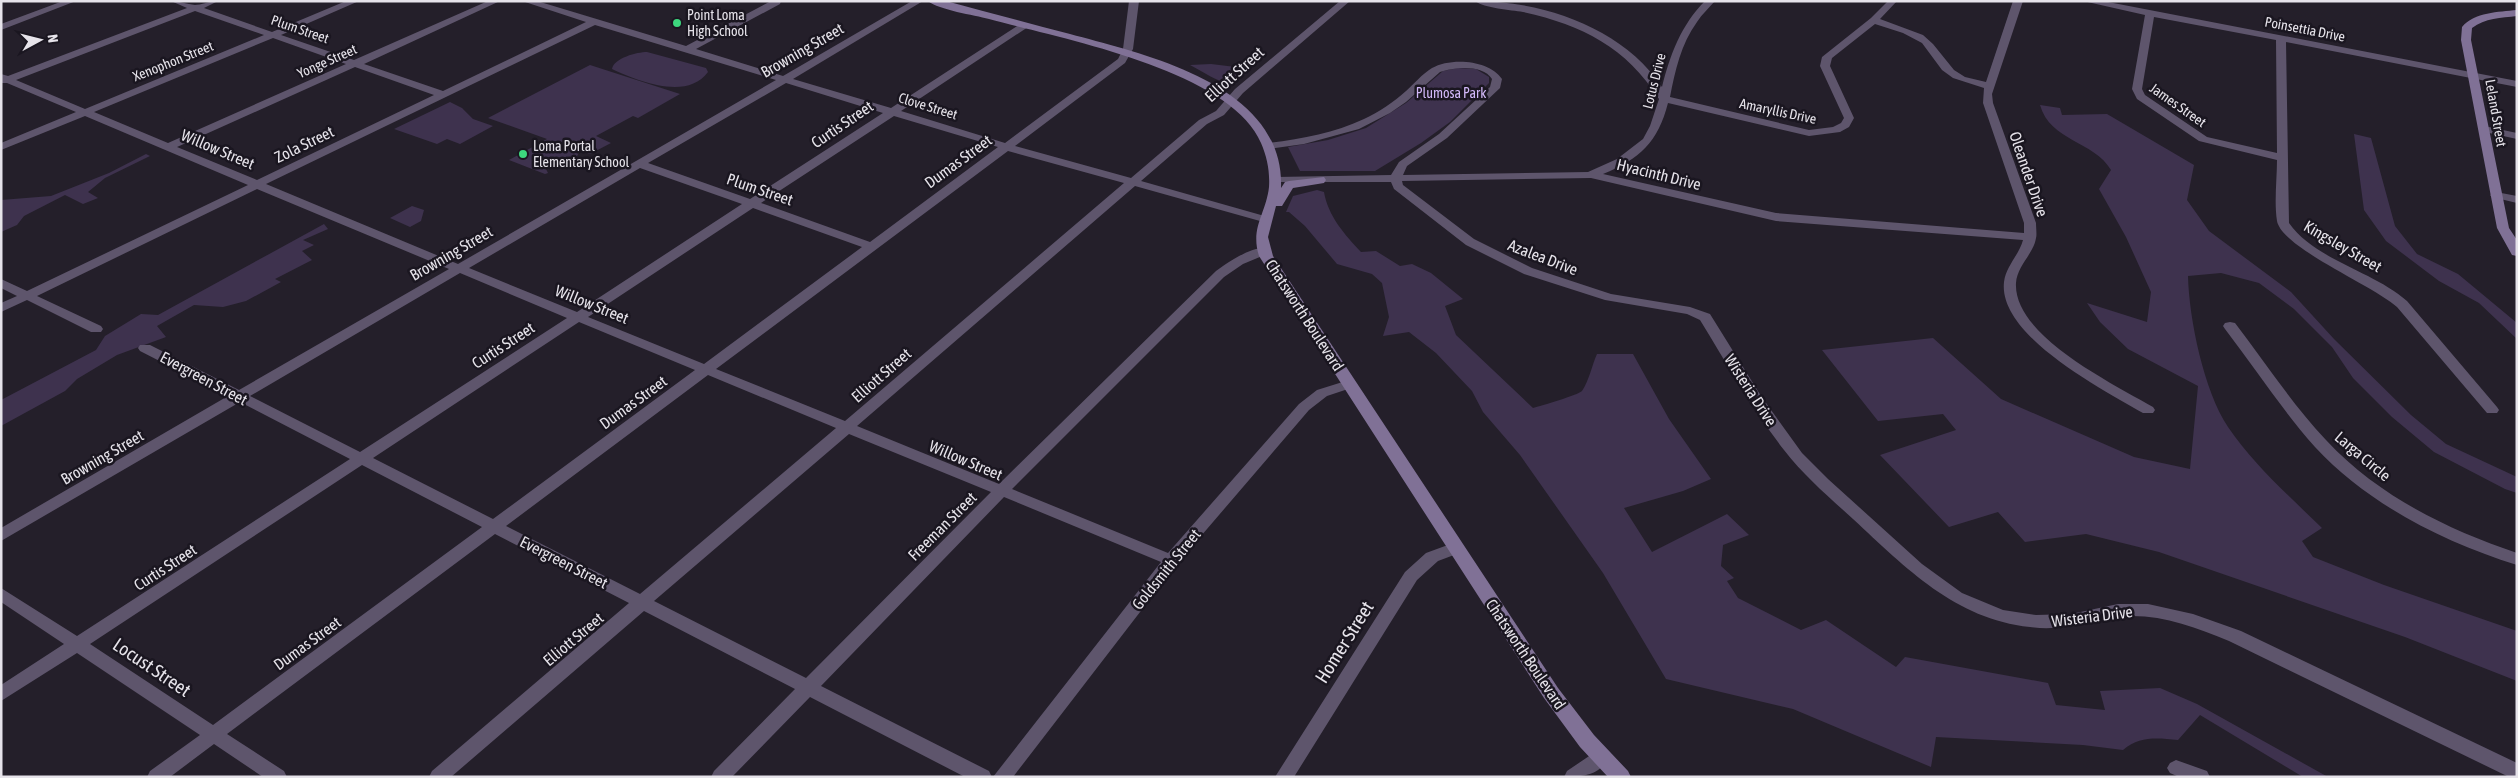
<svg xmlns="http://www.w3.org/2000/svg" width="2518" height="778" font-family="'Asap Condensed',sans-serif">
	<rect width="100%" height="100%" fill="#241f2a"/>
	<!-- green -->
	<path fill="#3e324e" d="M647,52L706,68L708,72C687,101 638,81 612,69C614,58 637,52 647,52Z
		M1211,64L1252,69C1224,92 1218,79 1190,65Z
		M590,65L680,94L638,118L633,116L596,136L611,143L590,154L580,151L577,156C565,157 553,158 546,169L548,173L545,174L509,160L547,139L488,118Z
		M1458,68L1476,69L1489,77V83L1450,122L1421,143L1375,171H1300L1288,147L1328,140L1366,128L1406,103L1443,71Z
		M450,102L462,108L473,119L493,126L460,144L447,139L437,144L394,129Z
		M2040,105L2060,108L2062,115L2107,114L2194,165L2187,200L2209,231L2291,292L2334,339L2411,415L2446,444L2517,477V493L2505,489L2434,452L2392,417L2353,378L2332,347L2294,309L2259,283L2221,273L2188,276C2189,319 2204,391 2228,427C2254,465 2289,496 2322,528L2302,541L2313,557L2384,585L2517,631V681L2405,637L2159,552L2086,534L2025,542L1998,512L1949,527L1880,455L1956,430L1943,414L1878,421L1822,350L1933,338L2001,399L2134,457L2190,469L2198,386L2128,349L2100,322L2087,303L2147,322L2151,292L2126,237L2099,189L2111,170C2094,141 2050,141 2040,105Z
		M2354,134L2371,138L2395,226L2417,254L2458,274L2517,323V339L2479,303L2439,281L2386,241L2364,210Z
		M146,154L150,156L105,178L88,192L98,198L83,204L65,195L24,216L17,225L1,232V200L51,196L109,173Z
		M1317,190L1324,192C1328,216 1345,235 1361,252L1376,251L1400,266L1412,264L1431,273L1463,299L1445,306L1456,335L1533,408C1541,406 1578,395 1582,391C1589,381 1592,365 1597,354H1633L1669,419L1711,479L1683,491L1624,508L1652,552L1727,514L1749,535L1723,545L1721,566L1734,578L1727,581L1738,598L1801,630L1826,620L1896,667L1905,657L2048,683L2056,705L2105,710L2100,691L2160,688L2197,704L2328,777H2303L2200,715L2178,740C2156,738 2140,736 2123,750L2083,745L1936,737L1931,767L1793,709L1666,679L1603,573L1520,455L1483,412L1472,391L1436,353L1409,332L1383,336L1389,317L1382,283L1372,274L1337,264L1305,226L1289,212H1286L1293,196Z
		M412,206L424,210L421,221L410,227L390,218Z
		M324,224L328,229L303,240L314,245L302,251L312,260L275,279L281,282L246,301L223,307L194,305L157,326L166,337L117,355L77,379L65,391L1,426V400L96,350L105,336L141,314L158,315Z"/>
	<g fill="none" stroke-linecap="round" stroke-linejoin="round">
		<!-- street -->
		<path fill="#5e556c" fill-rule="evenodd" d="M63,1H76L1,30V24Z
			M171,1C179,1 187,4 195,5C200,5 211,1 218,1L204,8L272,32L346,1H359L281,35L354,60L488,1H500L364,64L443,91L586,22L522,1H537L686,46L771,1H781L780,4L696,49L783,76L912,1H923L793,79L891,108L1022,23H1028V27L901,111L1005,143L1118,59L1123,49L1129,1H1139L1133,49L1125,63L1015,146L1131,178L1199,120L1216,111L1235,89L1340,1H1350L1243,93L1224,115L1207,124L1141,181L1268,217L1270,219L1268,221H1260L1135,186L857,426L999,484L1216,271C1227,263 1253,245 1267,248L1269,251L1267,254L1243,264L1224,277L1012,489L1168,553L1299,404L1317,390L1349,380L1356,384L1354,387L1327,396L1309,410L1177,564L1013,777H993L1161,562L1004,497L821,686L989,771L992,777H965L810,697L732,777H711L714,771L795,689L644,611L451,777H429L432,771L629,603L495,534L227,734L284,771L287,777H263L214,744L170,777H147L150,771L200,735L77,653L1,701V685L64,644L1,602V588L77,636L350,459L240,402L1,541V528L228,396L140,351L138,348L140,345H150L239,390L449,269L257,189L37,296L101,326L103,329L101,332H91L27,300L1,312V303L17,296L1,288V279L27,291L248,185L85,116L1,150V143L76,112L7,83H1V74L8,76L187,8ZM195,11L264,35L85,109L16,80ZM595,25L776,80L458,264L266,184ZM273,38L346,64L168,143L94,112ZM355,67L434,95L257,180L177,147ZM786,83L883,113L750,199L648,163ZM894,116L998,147L870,242L761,203ZM1008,151L1124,183L845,421L716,369ZM640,168L742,204L577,312L469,268ZM753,208L862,247L704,364L588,317ZM460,273L567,318L360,452L250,396ZM579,322L695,370L493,519L373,458ZM708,375L836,428L640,594L506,526ZM849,434L991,492L806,678L654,601ZM362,465L482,527L213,725L90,644Z
			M1475,1C1543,1 1623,28 1662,87C1670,55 1681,25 1705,1H1715C1709,8 1702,14 1697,22C1681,44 1675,71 1670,97L1809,130L1833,127L1841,123L1844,118L1820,66L1822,57L1871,18L1888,1H1897L1880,19L1923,35L1933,44L1954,70L1965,77L1986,82L2013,1H2023L1992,94L1993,103L2036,223C2036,227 2037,235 2036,238C2034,253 2017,266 2016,283C2013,336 2114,384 2153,407L2155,410L2153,413H2143C2104,390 1998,336 2004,282C2006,266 2019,255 2023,240L1776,221L1591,178L1402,181L1403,185L1474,239L1532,268L1611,294L1690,307L1710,314L1761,396L1802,453L1828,479L1922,564L1962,593L2003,610L2036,615L2071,614L2118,604H2148L2193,614L2241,631L2517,763V777H2509L2229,641C2193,626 2155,612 2116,617C2084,620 2065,632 2030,627C1955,619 1906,568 1853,519C1829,497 1804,476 1784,450C1752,409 1727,364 1700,320L1687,314L1605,300L1524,274L1466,245L1394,189L1391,182H1272V178L1276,177L1391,175L1399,162L1439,134L1490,87L1492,79C1483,64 1454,67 1440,72L1406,102L1390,113L1359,129L1304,144L1268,149L1263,146L1268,143C1302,139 1334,133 1364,119C1379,112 1394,102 1406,91C1414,84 1422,74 1432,68C1451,57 1490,60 1502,79L1500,88L1447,138L1407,166L1403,175L1588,172L1617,159L1643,139L1650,126L1659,99C1626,47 1582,25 1523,12C1511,10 1484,8 1475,1ZM1875,24L1903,33L1922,43L1942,70L1953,78L1984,88L1983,103L2024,223V233L1776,213L1603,174C1640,159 1658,142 1668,103L1809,136L1840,132L1849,127L1854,118L1830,66L1832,58Z
			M2083,1H2103L2517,81V87L2286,42L2289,223C2315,260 2373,271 2407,301L2497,407L2499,410L2497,413H2487L2397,307C2374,286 2282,248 2277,221C2274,202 2277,179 2277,160L2199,141L2137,99L2132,89L2145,15ZM2154,17L2276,40L2277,153L2207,137L2145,95L2142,89Z
			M2484,126L2517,133V139L2480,131V127Z
			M2496,192L2517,196V203L2492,197L2490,195Z
			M2230,322L2235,323C2265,362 2292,404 2326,440C2377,495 2446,529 2517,553V565C2443,542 2368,504 2315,447C2282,410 2255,368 2225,329L2223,326L2225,323Z
			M1456,542L1462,544L1464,548L1462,552L1438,561L1417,580L1294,777H1275L1405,572L1426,553Z
			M1601,748L1607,751L1610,756C1601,775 1583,777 1564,777L1567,771Z
			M2176,760L2207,771L2210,777H2179L2170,773L2167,768L2170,763Z"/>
		<!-- secondary -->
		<path fill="#807196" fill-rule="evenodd" d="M928,1H946C987,12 1028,23 1070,34C1147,55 1285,85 1281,188L1285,182L1289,181L1324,177L1326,180L1324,183L1293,188L1282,206H1276L1268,237L1273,256L1558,688L1594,735L1628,771L1631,777H1608L1580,747L1544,698L1259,256C1250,227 1266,214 1269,187C1270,171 1267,157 1261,143C1231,70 1059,38 989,19C974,15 939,10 928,1Z
			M2517,10V16C2501,18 2485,18 2472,28L2471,40L2509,228L2517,240V256L2512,255L2497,228L2461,40L2462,27C2475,12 2498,12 2517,10Z"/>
	</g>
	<!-- markers -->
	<g fill="#3dd77e" stroke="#1a1620" stroke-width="2">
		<circle cx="677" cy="23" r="5"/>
		<circle cx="523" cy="154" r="5"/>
	</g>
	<g text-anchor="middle" stroke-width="5" stroke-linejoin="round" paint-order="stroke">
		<!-- far-poi labels -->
		<g font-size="14" fill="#e6e3ea" stroke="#1a1620" text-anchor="start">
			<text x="687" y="20">Point Loma<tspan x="687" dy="16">High School</tspan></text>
			<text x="533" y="151">Loma Portal<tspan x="533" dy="16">Elementary School</tspan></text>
		</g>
		<!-- far-street labels -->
		<g font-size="14" fill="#e6e3ea" stroke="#1a1620">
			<text transform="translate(300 29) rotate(19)" y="5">Plum Street</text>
			<text transform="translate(2305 29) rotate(11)" y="5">Poinsettia Drive</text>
			<text transform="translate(173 61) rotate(-22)" y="5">Xenophon Street</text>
			<text transform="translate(327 61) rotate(-24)" y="5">Yonge Street</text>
			<text transform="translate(1654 81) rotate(-76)" y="5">Lotus Drive</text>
			<text transform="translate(2178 105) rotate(35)" y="5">James Street</text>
			<text transform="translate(928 106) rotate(17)" y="5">Clove Street</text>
			<text transform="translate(1778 111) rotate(12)" y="5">Amaryllis Drive</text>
			<text transform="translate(2496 113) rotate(80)" y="5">Leland Street</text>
		</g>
		<!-- far-park labels -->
		<g font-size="14" fill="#d2b8f8" stroke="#1a1620">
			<text x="1451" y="98">Plumosa Park</text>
		</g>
		<!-- street labels -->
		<g font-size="16" fill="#e6e3ea" stroke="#1a1620">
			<text transform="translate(802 50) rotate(-30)" y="6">Browning Street</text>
			<text transform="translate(1234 74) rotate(-42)" y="6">Elliott Street</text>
			<text transform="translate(842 124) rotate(-34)" y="6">Curtis Street</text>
			<text transform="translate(304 144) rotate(-26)" y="6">Zola Street</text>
			<text transform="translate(218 149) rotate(23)" y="6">Willow Street</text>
			<text transform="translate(958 161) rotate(-36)" y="6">Dumas Street</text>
			<text transform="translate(1659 174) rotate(14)" y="6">Hyacinth Drive</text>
			<text transform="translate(2029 174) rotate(71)" y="6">Oleander Drive</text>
			<text transform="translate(760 189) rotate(19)" y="6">Plum Street</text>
			<text transform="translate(2343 246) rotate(30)" y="6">Kingsley Street</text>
			<text transform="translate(451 253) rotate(-30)" y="6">Browning Street</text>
			<text transform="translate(1543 257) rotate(21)" y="6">Azalea Drive</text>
			<text transform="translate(592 304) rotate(22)" y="6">Willow Street</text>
			<text transform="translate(1305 315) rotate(57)" y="6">Chatsworth Boulevard</text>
			<text transform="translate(503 345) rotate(-33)" y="6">Curtis Street</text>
			<text transform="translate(881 375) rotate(-41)" y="6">Elliott Street</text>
			<text transform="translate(204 378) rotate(28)" y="6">Evergreen Street</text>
			<text transform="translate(1751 390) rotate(57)" y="6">Wisteria Drive</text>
			<text transform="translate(633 402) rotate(-36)" y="6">Dumas Street</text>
			<text transform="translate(2363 456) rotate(40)" y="6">Larga Circle</text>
			<text transform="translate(102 457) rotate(-30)" y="6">Browning Street</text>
			<text transform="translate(966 460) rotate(23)" y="6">Willow Street</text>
			<text transform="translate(942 526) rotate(-45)" y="6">Freeman Street</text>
			<text transform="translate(564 562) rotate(27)" y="6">Evergreen Street</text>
			<text transform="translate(165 567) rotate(-33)" y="6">Curtis Street</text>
			<text transform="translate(1166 569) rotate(-51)" y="6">Goldsmith Street</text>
			<text transform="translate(2092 616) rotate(-7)" y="6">Wisteria Drive</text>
			<text transform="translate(573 639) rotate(-40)" y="6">Elliott Street</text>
			<text transform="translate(307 643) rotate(-36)" y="6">Dumas Street</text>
			<text transform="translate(1526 654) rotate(56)" y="6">Chatsworth Boulevard</text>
		</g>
		<!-- near-street labels -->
		<g font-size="19" fill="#e6e3ea" stroke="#1a1620">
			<text transform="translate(1344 642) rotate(-58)" y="7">Homer Street</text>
			<text transform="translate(152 667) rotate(34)" y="7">Locust Street</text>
		</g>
	</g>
	<!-- border -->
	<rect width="2518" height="778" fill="none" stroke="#e6e3ea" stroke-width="5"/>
	<!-- north arrow -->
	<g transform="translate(40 40) rotate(83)" stroke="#1a1620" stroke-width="4" paint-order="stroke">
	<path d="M0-4L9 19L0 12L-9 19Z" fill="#e6e3ea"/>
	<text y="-8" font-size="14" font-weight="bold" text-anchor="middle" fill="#e6e3ea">N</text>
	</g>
</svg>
